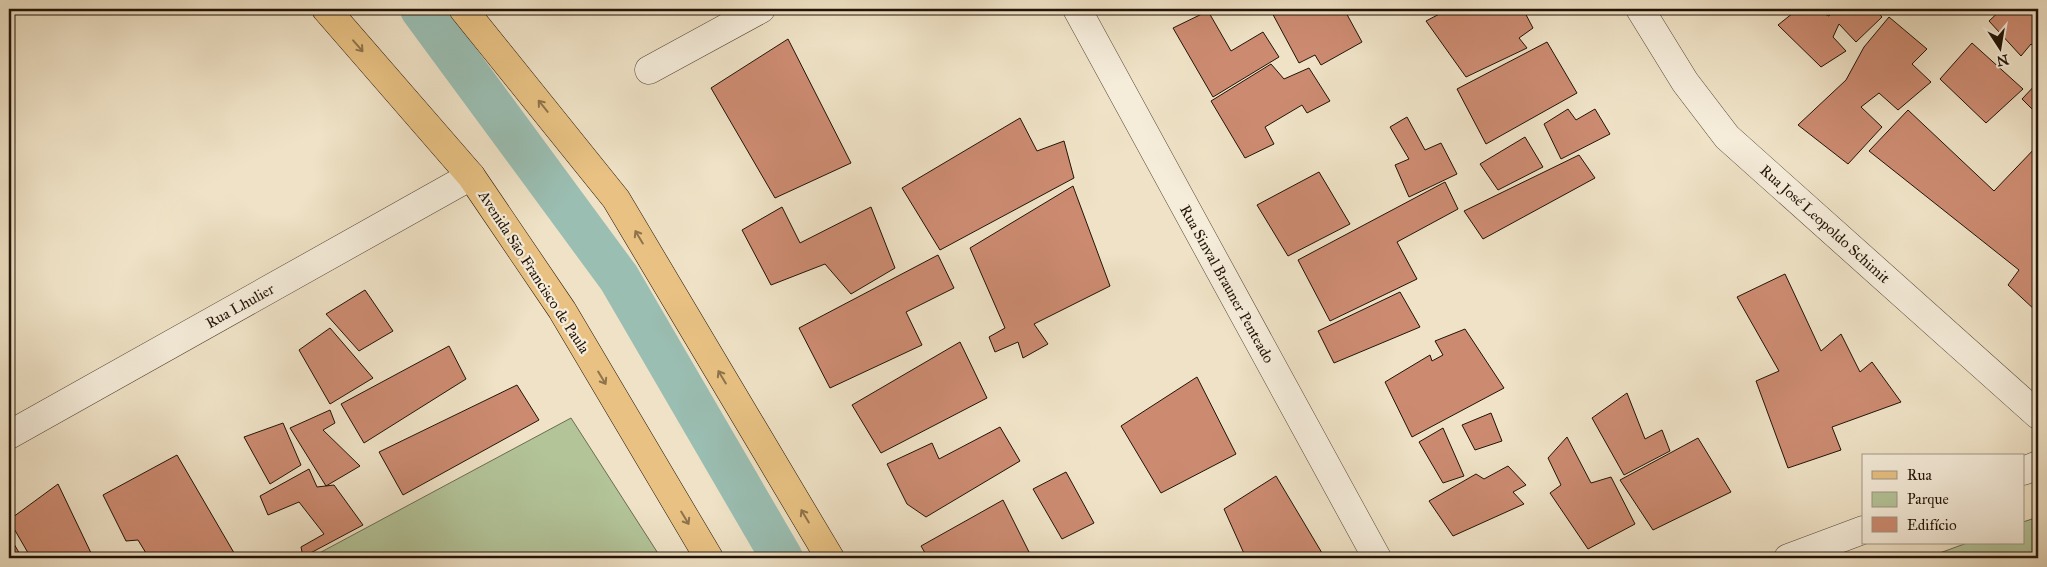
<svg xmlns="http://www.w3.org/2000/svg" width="2047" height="567" font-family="'IM FELL Great Primer',serif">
	<rect width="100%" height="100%" fill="#efe2c6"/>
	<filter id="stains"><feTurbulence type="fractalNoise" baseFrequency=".004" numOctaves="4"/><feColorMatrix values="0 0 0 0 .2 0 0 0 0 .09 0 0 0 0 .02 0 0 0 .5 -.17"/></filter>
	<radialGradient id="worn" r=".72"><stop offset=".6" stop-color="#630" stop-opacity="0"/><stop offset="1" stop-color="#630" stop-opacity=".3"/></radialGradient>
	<!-- green -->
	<path fill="#b3c499" stroke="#6a6c50" d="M571,418L661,558H310Z
		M2038,517V558H1926L1967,543H2023V522Z"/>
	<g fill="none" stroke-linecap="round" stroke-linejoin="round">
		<!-- canal -->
		<path stroke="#9abeb2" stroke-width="42" d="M421,9L619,278L782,558"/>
	</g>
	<!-- building -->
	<path fill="#cc8b71" stroke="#221306" d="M1270,9H1344L1362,42L1321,65L1315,55L1299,63Z
		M1449,9H1523L1533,28L1519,38L1527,48L1466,77L1426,21Z
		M1798,9H1814L1829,16L1835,9H1875L1882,17L1856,42L1839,24L1833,37L1846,51L1821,67L1778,25Z
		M2002,9H2038V50L2031,44L2021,56L1989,21Z
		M1208,11L1231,51L1263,32L1279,57L1213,97L1173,28Z
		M1889,17L1927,49L1912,64L1931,82L1898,110L1879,93L1861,107L1882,127L1848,164L1798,125L1846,80L1864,47Z
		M788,39L851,163L775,198L711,88Z
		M1547,42L1577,93L1486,144L1457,89Z
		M1972,43L2023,89L1986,123L1940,79Z
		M1271,64L1284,79L1309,68L1330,101L1307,113L1302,105L1265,127L1274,144L1245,158L1211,101Z
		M2038,82V115L2022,99Z
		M1568,109L1576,120L1595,109L1610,134L1561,159L1544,124Z
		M1908,110L1994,191L2038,145V220L2036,222L2038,225V309L2036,311L2008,285L2019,270L1869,151Z
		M1407,117L1425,150L1441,143L1457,174L1409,197L1395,165L1409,159L1390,127Z
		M1020,118L1037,151L1064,141L1074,178L940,250L902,188Z
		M1525,137L1543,167L1498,190L1480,164Z
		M1579,155L1595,178L1483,239L1464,211Z
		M1319,172L1350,224L1288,256L1257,205Z
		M1445,182L1458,209L1397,242L1417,279L1330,321L1298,260Z
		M1073,186L1110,286L1034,324L1048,344L1023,358L1018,342L995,352L989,337L1005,328L970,248Z
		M782,207L800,243L871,207L895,268L851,294L825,264L771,285L742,230Z
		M938,255L954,288L906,312L922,345L830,388L799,328Z
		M1785,274L1821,351L1841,334L1860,372L1872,362L1901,402L1832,427L1841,450L1788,468L1756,381L1779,371L1737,297Z
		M365,290L393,331L359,351L326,314Z
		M1400,292L1420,327L1334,363L1318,331Z
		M330,328L373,378L330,404L299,350Z
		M1465,329L1504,388L1412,437L1385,382L1430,355L1432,361L1443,355L1435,341Z
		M960,342L987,398L881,453L852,405Z
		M449,346L466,379L364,443L341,404Z
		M1197,377L1236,454L1161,493L1121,426Z
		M517,385L539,420L403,495L379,452Z
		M1627,393L1645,439L1662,430L1670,451L1624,475L1592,418Z
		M330,410L335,423L323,430L360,466L326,486L290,428Z
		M1491,413L1502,441L1475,450L1462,425Z
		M283,423L301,465L270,484L244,437Z
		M1000,427L1020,461L926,517L907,504L887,464L932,443L939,459Z
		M1443,428L1464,476L1443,483L1419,442Z
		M1567,437L1591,483L1611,477L1635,524L1588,549L1550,493L1561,485L1548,458Z
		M1698,438L1731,492L1653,530L1620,480Z
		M177,455L237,558H149L138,540L126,541L103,495Z
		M1508,466L1526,485L1513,492L1524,504L1453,536L1429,501L1476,474L1484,479Z
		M309,469L317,487L334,485L363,525L303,557L301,547L324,534L299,502L268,515L260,496Z
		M1066,472L1094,523L1062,539L1033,489Z
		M1276,476L1325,558H1246L1224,509Z
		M58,484L92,555L86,558H31L9,520Z
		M1003,500L1029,552L1017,558H928L921,546Z
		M9,535L22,558H9Z"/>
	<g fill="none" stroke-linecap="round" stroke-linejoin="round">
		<!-- street casing -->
		<g stroke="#554736" stroke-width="29">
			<path id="street" d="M1077,9L1377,558
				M1640,9L1685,82L1727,137L2038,415
				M649,70L761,9
				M9,435L471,176
				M2023,471L2038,465
				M1788,558L1863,530"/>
		</g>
		<!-- primary casing -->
		<g stroke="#221306" stroke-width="29">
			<path id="primary" d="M326,9L471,176L562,310L709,558
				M463,9L616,199L830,558"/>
		</g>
		<!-- street -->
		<use href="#street" stroke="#f5ecda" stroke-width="28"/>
		<!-- primary -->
		<use href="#primary" stroke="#e8c183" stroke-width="28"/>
	</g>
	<!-- one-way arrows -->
	<defs><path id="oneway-shaft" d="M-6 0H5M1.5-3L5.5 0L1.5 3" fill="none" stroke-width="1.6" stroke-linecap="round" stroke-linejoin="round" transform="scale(1.25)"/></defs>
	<g stroke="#8f734b">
		<use href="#oneway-shaft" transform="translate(358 46) rotate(49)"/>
		<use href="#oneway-shaft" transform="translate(543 106) rotate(-129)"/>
		<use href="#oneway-shaft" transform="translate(639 237) rotate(-121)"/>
		<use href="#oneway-shaft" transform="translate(722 377) rotate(-121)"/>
		<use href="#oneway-shaft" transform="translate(602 378) rotate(59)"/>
		<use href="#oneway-shaft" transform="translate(805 516) rotate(-121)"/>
		<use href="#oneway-shaft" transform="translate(685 518) rotate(59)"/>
	</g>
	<g text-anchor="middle" stroke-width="4.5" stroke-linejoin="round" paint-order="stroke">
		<!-- street labels -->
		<g font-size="15" fill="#221306" stroke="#f5ecda">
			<text transform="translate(1825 224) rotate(42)" y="5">Rua José Leopoldo Schimit</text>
			<text transform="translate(534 272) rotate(57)" y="5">Avenida São Francisco de Paula</text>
			<text transform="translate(1227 284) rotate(61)" y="5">Rua Sinval Brauner Penteado</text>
			<text transform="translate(240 306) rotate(-29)" y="5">Rua Lhulier</text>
		</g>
	</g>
	<!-- margin -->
	<rect width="2047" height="567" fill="none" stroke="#efe2c6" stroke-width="30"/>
	<rect x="10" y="10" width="2027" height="547" fill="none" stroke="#221306" stroke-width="2.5"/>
	<rect x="15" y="15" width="2017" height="537" fill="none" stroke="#221306"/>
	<!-- legend -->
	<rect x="1862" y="454" width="162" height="90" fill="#f5ecda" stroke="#a19585"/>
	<rect x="1872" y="471" width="25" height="8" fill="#e8c183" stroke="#a19585"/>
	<text x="1907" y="480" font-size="15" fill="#221306">Rua</text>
	<rect x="1872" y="492" width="25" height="15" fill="#b3c499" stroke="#a19585"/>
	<text x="1907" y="504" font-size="15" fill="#221306">Parque</text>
	<rect x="1872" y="517" width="25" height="15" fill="#cc8b71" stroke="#a19585"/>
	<text x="1907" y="530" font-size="15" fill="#221306">Edifício</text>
	<!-- north arrow -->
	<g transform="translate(2000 48) rotate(168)" stroke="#f5ecda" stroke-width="4" paint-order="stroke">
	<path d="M0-4L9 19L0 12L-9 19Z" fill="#221306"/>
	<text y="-8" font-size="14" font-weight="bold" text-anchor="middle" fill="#221306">N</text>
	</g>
	<rect width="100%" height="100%" filter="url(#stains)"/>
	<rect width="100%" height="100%" fill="url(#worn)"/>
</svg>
